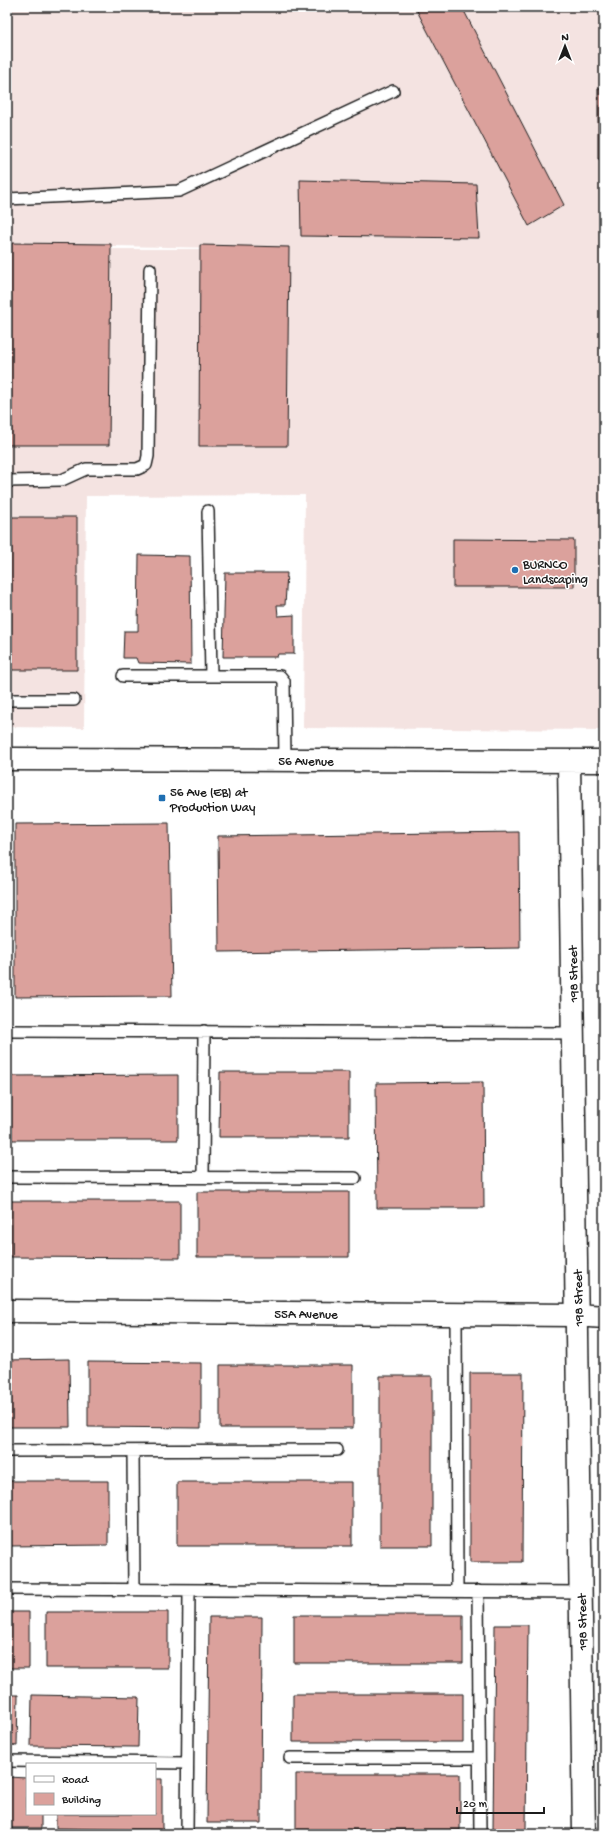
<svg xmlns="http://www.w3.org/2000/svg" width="611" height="1841" font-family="'Gochi Hand',sans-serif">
	<rect width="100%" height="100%" fill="#fff"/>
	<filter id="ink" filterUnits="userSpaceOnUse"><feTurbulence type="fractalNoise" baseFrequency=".025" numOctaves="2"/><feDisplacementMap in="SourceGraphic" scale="8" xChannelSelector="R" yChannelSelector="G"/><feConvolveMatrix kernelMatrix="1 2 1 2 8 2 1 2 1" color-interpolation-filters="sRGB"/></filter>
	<g filter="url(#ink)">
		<!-- built -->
		<path fill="#f4e3e1" d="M7,7H604V213L585,224L604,213V730L303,728L305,495L86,496L84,728L7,727V249H269L7,244Z"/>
		<!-- building -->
		<path fill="#dba19c" stroke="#1c1c1c" d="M415,7H462L564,205L529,226Z
			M598,88H604V159H598Z
			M300,180L476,184L479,238L301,236Z
			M7,243L111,244L109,445H7Z
			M200,245L289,247L287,446H199Z
			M7,517H77V670H7Z
			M453,539L574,540V587H453Z
			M139,555L190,556L191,664L138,663L136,658H123L124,631H138Z
			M225,573H287L285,605H277L278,616L294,615V654H278L277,657H223Z
			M169,823L172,996L15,997V824Z
			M519,832L520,948L219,952L218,836Z
			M220,1072H349V1137H219Z
			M178,1075V1140H7V1076Z
			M483,1082L484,1208H377L376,1083Z
			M197,1192H349V1257H197Z
			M10,1201H180V1258L10,1257Z
			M69,1359L70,1427H7V1360Z
			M88,1362L201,1363V1428L88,1427Z
			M220,1365H353V1428H220Z
			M470,1373H523L522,1562H470Z
			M380,1376H432V1546H380Z
			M7,1481H108V1545L7,1546Z
			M177,1482H352V1546H177Z
			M7,1612H29V1668H7Z
			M46,1612H168V1668H46Z
			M294,1615H463V1663H294Z
			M209,1617H262L261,1823H207Z
			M495,1625H528L526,1831H493Z
			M293,1694H463V1742H293Z
			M7,1695H18L17,1746L7,1745Z
			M32,1695L139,1697L138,1747L31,1746Z
			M296,1774H460V1830H296Z
			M7,1777L27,1778V1814H41V1828H7Z
			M155,1779H162V1830L56,1828V1814H155Z"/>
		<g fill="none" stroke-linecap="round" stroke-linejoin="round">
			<!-- lane casing -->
			<g stroke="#1c1c1c" stroke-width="14">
				<path id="lane" d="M7,199L179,191L393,91
					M7,481L62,480L86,469H137L146,465L148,456L150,269
					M208,511L211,676
					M123,676H280L284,681L285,760
					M7,700H74
					M7,1031L573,1033
					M7,1177L355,1178
					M203,1177L204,1031
					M456,1314L457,1591
					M7,1451L337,1450
					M133,1451L134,1589
					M7,1589L581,1592
					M478,1591L480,1834
					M290,1758H479
					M7,1761L187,1763
					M187,1834L189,1590"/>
			</g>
			<!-- street casing -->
			<g stroke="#1c1c1c" stroke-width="25">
				<path id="street" d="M7,1311L577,1315"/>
			</g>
			<!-- secondary casing -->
			<g stroke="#1c1c1c" stroke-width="25">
				<path id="secondary" d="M7,759L604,761
					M569,761L584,1834
					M577,1315L604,1317"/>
			</g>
			<!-- lane -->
			<use href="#lane" stroke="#fff" stroke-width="11"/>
			<!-- street -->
			<use href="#street" stroke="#fff" stroke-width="22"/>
			<!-- secondary -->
			<use href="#secondary" stroke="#fff" stroke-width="22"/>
		</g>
	</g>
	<!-- markers -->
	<g fill="#1f6fb2" stroke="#fff" stroke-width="1.5">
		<circle cx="515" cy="570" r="4"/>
		<rect x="158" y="794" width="8" height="8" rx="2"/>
	</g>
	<g text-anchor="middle" stroke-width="3" stroke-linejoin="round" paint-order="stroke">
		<!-- poi labels -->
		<g font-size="13" fill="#1c1c1c" stroke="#fff" text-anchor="start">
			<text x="523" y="568">BURNCO<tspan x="523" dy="15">Landscaping</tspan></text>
			<text x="170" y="796">56 Ave (EB) at<tspan x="170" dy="15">Production Way</tspan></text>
		</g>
		<!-- street labels -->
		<g font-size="13" fill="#1c1c1c" stroke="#fff">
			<text x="306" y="765">56 Avenue</text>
			<text transform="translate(572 974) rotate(-91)" y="5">198 Street</text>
			<text transform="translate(577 1298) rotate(-91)" y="5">198 Street</text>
			<text x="306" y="1318">55A Avenue</text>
			<text transform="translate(581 1622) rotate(-91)" y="5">198 Street</text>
		</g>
	</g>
	<!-- margin -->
	<rect width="611" height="1841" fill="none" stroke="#fff" stroke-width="24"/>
	<rect x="12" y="12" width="587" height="1817" fill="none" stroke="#1c1c1c" stroke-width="1.5" filter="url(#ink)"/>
	<!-- legend -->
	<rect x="26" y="1763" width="130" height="52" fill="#ffffff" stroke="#a4a4a4"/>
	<rect x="34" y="1776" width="20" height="6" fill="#ffffff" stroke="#a4a4a4"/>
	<text x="62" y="1783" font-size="12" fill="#1c1c1c">Road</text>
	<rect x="34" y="1793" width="20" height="12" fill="#dba19c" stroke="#a4a4a4"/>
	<text x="62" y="1803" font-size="12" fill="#1c1c1c">Building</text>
	<!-- north arrow -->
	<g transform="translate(565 46)" stroke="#ffffff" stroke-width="3" paint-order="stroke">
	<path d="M0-3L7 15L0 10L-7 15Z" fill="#1c1c1c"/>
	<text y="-6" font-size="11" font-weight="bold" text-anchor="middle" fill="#1c1c1c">N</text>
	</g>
	<!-- scale -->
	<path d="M457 1807v6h87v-6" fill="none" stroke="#1c1c1c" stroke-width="2"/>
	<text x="463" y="1807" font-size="12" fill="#1c1c1c" stroke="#ffffff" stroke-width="3" paint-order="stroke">20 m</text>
</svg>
